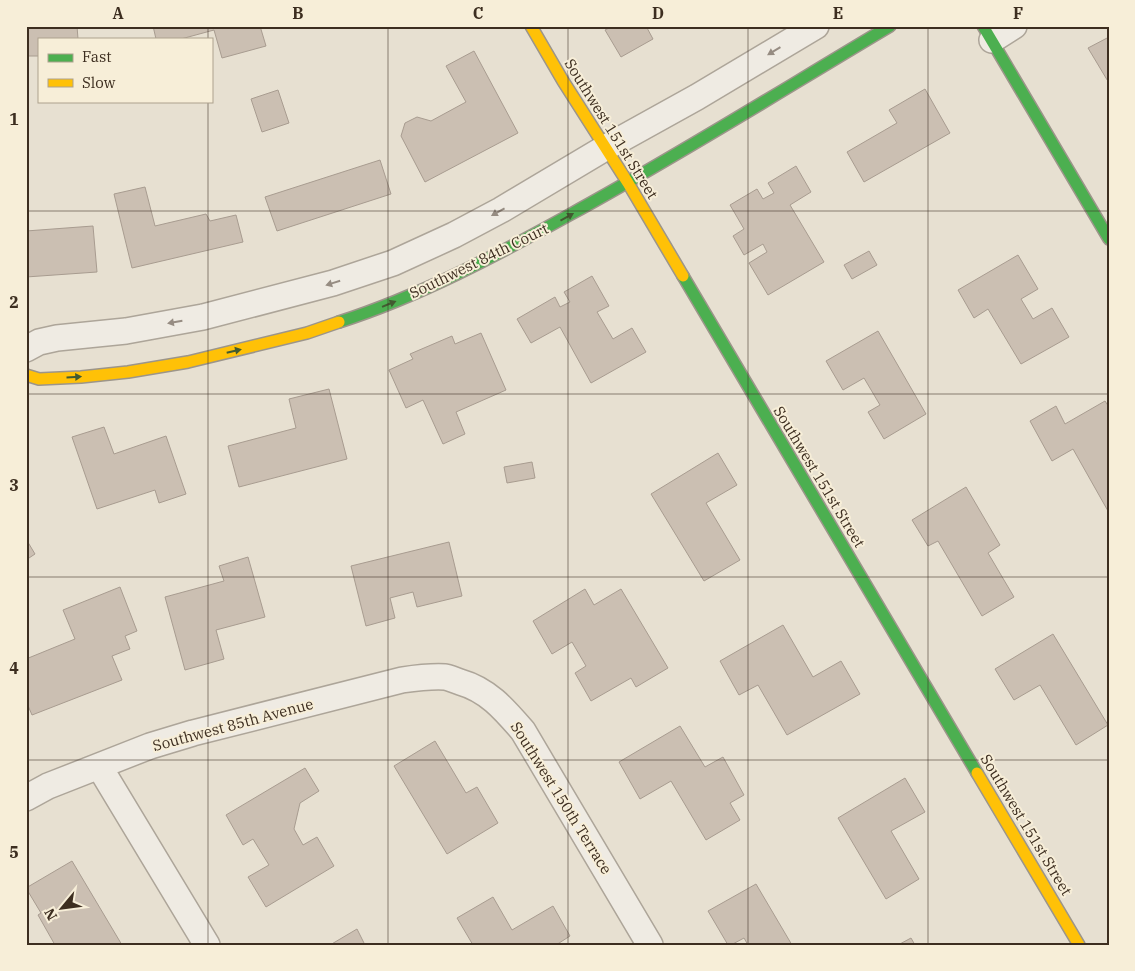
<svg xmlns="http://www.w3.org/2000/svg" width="1135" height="971" font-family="'IBM Plex Serif',serif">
	<rect width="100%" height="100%" fill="#e7e0d1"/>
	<!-- building -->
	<path fill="#cbbfb2" stroke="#a89c90" d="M26,26H77L78,39H39V56H26Z
		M153,26H260L266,46L222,58L214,30L181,39H156Z
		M608,26H646L653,39L621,57L605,30L609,28Z
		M1109,37V83L1088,48Z
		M474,51L518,133L425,182L401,136L405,123L417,117L431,121L466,102L446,66Z
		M925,89L950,133L864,182L847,152L897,123L889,110Z
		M278,90L289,123L262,132L251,99Z
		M380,160L391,194L277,231L265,197Z
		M796,166L811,192L790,205L824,262L768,295L749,263L767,252L763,244L744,255L733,236L744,229L730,205L757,189L763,199L774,193L768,183Z
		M145,187L155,226L206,214L210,221L236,215L243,242L132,268L114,194Z
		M93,226L97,272L26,277V231Z
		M869,251L877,265L852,279L844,265Z
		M1018,255L1038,289L1021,299L1033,319L1052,308L1069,337L1021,364L988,309L974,318L958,290Z
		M592,276L609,306L597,312L613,339L632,328L646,352L591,383L560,327L531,343L517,319L555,297L560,307L570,302L564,292Z
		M878,331L926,414L884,439L868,412L880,405L864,378L843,390L826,361Z
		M481,333L506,390L456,412L465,434L443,444L423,400L406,408L389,370L413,359L410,354L452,336L455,344Z
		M329,389L347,459L239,487L228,446L296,428L289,399Z
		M1105,401L1109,407V510L1108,511L1073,449L1052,461L1030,421L1056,406L1065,424Z
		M104,427L114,454L166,436L186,494L159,503L155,490L97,509L72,437Z
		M718,453L737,485L706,503L740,560L704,581L651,494Z
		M532,462L535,478L507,483L504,467Z
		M966,487L1000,545L988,553L1014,597L982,616L938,541L928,546L912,520Z
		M26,539L35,554L26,560Z
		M449,542L462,596L417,607L413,592L390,598L395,618L366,626L351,566Z
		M248,557L265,617L216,630L224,659L185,670L165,597L224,581L219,566Z
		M120,587L137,631L125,636L130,649L112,656L122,680L32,715L26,701V659L75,639L63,610Z
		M585,589L594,605L621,589L668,668L636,687L631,678L591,701L575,673L586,666L572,642L552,654L533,621Z
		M783,625L813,677L841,661L860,694L787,735L758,685L739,695L720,661Z
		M1053,634L1108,725L1076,745L1040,685L1014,700L995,669Z
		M680,726L705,767L723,757L744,795L730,803L740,820L706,840L671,781L640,799L619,762Z
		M435,741L466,793L477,787L498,823L447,854L394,766Z
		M305,768L319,791L300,803L294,829L303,845L317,837L334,866L266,907L248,877L269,865L253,839L243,845L226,815Z
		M905,778L925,812L891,831L919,879L886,899L838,818Z
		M72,861L122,945H55L38,915L41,913L26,888Z
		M756,884L792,945H748L744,938L731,945H728L708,911Z
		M493,897L512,930L553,906L570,936L556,945H473L457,918Z
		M357,929L365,945H330Z
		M911,938L915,945H898Z"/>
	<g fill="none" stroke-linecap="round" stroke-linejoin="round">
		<!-- street casing -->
		<g stroke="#ada599" stroke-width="28">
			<path id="street" d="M992,40L1014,26
				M26,349L39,342L57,338L126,331L203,317L333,283L393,263L454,235L501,210L605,148L697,97L816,26
				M99,766L207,945
				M26,798L48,786L150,746L193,733L402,680C416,678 430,676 445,677C450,678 455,680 460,682C488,690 504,709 523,731L650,945"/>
		</g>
		<!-- fast casing -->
		<g stroke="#9c958a" stroke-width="14">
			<path id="fast" d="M983,26L1109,239
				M683,276L977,773
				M339,322C420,296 497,255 571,214C679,155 784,89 890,26"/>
		</g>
		<!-- slow casing -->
		<g stroke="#9c958a" stroke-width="14">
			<path id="slow" d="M531,26L563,81L628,183L683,276
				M26,375L39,379L81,377L128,372L188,362L307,333L339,322
				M977,773L1079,945"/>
		</g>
		<!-- street -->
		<use href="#street" stroke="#efebe3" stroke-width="25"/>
		<!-- fast -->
		<use href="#fast" stroke="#4caf50" stroke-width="11"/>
		<!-- slow -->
		<use href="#slow" stroke="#ffc107" stroke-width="11"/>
	</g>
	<!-- one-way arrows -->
	<defs><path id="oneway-solid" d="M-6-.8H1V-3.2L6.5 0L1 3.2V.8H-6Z" transform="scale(1.25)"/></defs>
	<g fill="#968c82">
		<use href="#oneway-solid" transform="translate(774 51) rotate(149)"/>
		<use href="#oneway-solid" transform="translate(498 212) rotate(151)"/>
		<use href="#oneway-solid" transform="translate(333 283) rotate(163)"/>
		<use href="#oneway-solid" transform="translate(175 322) rotate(170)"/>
	</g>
	<g fill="#425b31">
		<use href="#oneway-solid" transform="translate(567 217) rotate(-29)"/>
		<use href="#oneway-solid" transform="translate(389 304) rotate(-22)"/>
		<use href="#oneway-solid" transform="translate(234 351) rotate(-13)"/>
		<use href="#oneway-solid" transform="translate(74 377) rotate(-3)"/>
	</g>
	<!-- grid -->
	<path fill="none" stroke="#3d2e20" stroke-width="1" stroke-opacity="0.55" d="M208,26V39M388,26V945M568,26V945M748,26V945M928,26V945M208,101V945M26,211H1109M26,394H1109M26,577H1109M26,760H1109"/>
	<g text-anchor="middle" stroke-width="4" stroke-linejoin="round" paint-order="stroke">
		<!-- street labels -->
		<g font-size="15" fill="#3d2e20" stroke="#f7eed8">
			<text transform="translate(611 129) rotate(58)" y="5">Southwest 151st Street</text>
			<text transform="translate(479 261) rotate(-26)" y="5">Southwest 84th Court</text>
			<text transform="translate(819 477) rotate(59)" y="5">Southwest 151st Street</text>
			<text transform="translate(233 725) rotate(-15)" y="5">Southwest 85th Avenue</text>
			<text transform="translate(561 798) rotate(58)" y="5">Southwest 150th Terrace</text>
			<text transform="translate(1026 825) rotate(59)" y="5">Southwest 151st Street</text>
		</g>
	</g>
	<!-- border -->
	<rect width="1135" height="971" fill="none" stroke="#f7eed8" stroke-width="55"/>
	<!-- legend -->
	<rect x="38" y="38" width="175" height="65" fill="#f7eed8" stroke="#ada18e"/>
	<rect x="48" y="54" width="25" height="8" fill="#4caf50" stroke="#ada18e"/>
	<text x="82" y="62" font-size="15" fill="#3d2e20">Fast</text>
	<rect x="48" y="79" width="25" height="8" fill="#ffc107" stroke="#ada18e"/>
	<text x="82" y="88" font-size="15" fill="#3d2e20">Slow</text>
	<!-- north arrow -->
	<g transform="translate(62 908) rotate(241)" stroke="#f7eed8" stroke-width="4" paint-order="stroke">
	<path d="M0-4L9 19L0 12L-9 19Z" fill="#3d2e20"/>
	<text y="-8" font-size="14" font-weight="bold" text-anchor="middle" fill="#3d2e20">N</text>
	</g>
	<rect x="28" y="28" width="1080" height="916" fill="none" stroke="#3d2e20" stroke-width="2"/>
	<g font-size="16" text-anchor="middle" font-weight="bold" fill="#3d2e20">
		<text x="118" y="19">A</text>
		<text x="298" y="19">B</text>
		<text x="478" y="19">C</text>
		<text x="658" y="19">D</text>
		<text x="838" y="19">E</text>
		<text x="1018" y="19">F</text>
		<text x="14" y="125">1</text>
		<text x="14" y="308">2</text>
		<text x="14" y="491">3</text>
		<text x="14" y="674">4</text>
		<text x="14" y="858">5</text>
	</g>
</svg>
